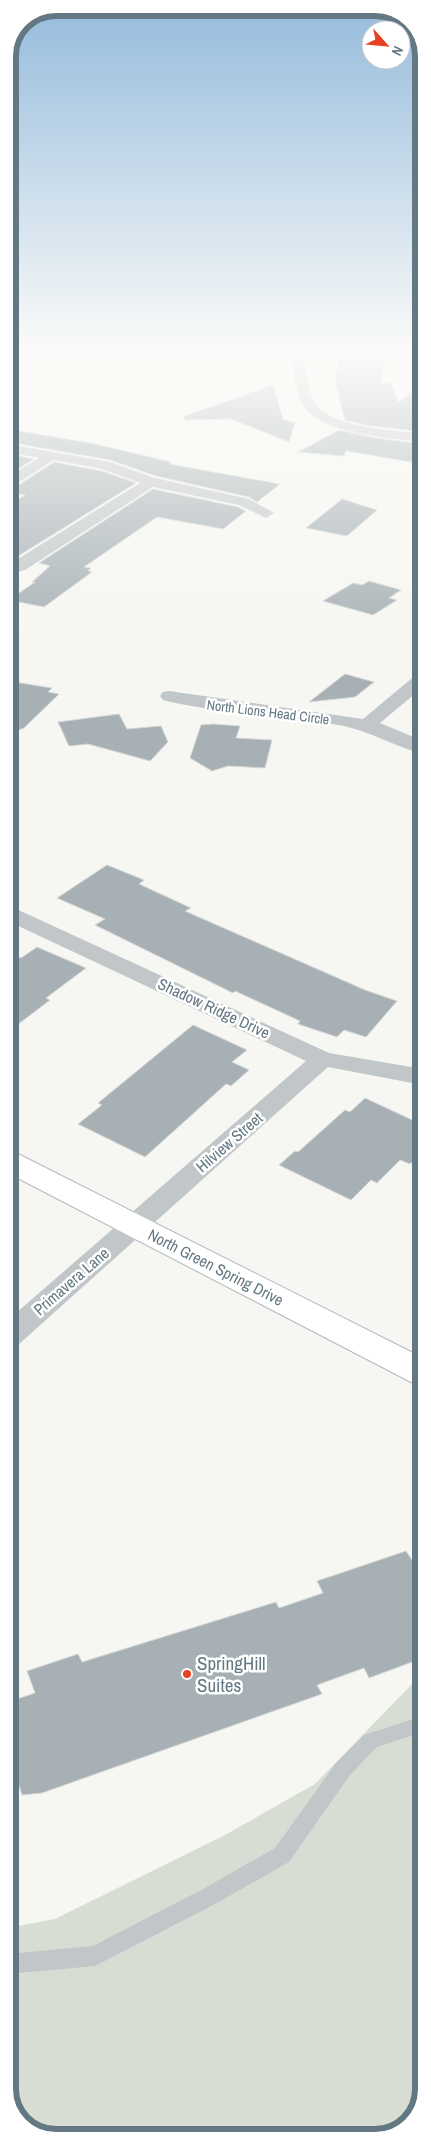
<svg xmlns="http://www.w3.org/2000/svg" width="431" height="2145" font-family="'Archivo Narrow',sans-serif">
	<rect width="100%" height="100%" fill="#f6f6f2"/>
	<!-- green -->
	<path fill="#d7ddd3" d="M423,1678V2089L412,2121L382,2137H50L22,2123L8,2096V1928L55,1919L225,1835L315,1784L414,1682Z"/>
	<!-- building -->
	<path fill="#a7b1b5" stroke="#d7d7d5" d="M336,350L385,352L381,383H391L398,403L423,383V432L365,425L345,420L335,381L338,363Z
		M273,385L283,419L295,423L289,442L231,419L185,420L184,416Z
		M8,429L95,444L171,462L169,464L280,484L257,502L249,497L156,476L110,460L8,442Z
		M339,430L376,438L423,444V464L346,451L344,456L298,452Z
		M8,454L34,459L8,475Z
		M54,462L102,471L136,483L15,558L8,557V505L25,495L8,492V489L14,488Z
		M153,489L238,507L246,511L223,529L157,517L84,567L91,568L88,571L92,572L44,607L9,600L35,582H32L50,566L39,563Z
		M342,499L377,510L347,536L306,528Z
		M369,581L401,590L389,598L397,600L373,615L323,601L353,583L362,585Z
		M345,674L374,682L355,697L309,702Z
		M8,681L52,688L48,692L59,694L24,728L8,734Z
		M119,714L127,729L161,726L168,742L150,761L88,744L69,746L58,722Z
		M213,724L240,726L236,738L272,740L265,768L228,766L212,771L190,758L201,725Z
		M107,865L144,880L139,884L191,908L185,911L365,990L397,1001L366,1037L344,1030L337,1037L298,1024L300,1021L235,991L233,993L95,925L105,919L57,898Z
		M37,947L86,968L46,998L50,1000L8,1032V953L21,958Z
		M193,1025L247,1050L232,1062L249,1070L231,1086L226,1084L145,1157L78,1124L102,1105L98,1103Z
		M365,1098L423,1125V1151L410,1164L400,1160L377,1183L371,1180L351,1200L279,1165L295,1151L298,1152L345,1110L350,1112Z
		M406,1551L412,1560L423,1556V1658L369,1678L364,1668L317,1685L322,1694L42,1793L22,1795L8,1752V1702L35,1693L27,1671L78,1654L82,1662L276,1602L279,1608L323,1593L317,1581Z"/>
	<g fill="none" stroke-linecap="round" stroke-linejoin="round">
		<!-- secondary casing -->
		<g stroke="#b3b9bd" stroke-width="2">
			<path id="secondary" d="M8,1152L18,1154L423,1358V1385L411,1382L8,1173Z"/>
		</g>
		<!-- lane -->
		<path fill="#c1c6c8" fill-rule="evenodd" d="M423,1716V1732L377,1747L350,1775L289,1862L217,1903L95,1966L8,1974V1954L93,1946L203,1889L275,1848L336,1763L364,1735Z"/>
		<!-- street -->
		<path fill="#c1c6c8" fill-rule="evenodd" d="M292,350H304C306,366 306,388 315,403C330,428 396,430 423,434V442C392,438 322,435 304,406C294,391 294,368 292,350Z
			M8,444L110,462L155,478L249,499L274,513L266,518L239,505L153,487L25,570L8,575V565L140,483L102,469L54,460L13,486L8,487V477L39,458L8,452Z
			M423,673V687L380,723L423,741V754C396,747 372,732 344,726C284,714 222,715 163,700L160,696L163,692L169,691L363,719L417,674Z
			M12,907L329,1053L423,1069V1085L328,1067L18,1345L8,1348V1320L306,1061L12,923L8,924V908Z"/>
		<!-- secondary -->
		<use href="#secondary" fill="#fff" fill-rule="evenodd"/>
	</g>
	<!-- sky -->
	<linearGradient id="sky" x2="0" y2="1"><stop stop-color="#95bbdc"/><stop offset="0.54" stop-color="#fbfbf9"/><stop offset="1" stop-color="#fbfbf9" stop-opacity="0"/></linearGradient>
	<rect width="431" height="650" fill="url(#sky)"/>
	<!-- markers -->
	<circle fill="#e64221" stroke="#fff" stroke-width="2" cx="187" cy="1674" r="5"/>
	<g text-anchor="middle" stroke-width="5" stroke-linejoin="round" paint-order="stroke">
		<!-- far-street labels -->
		<g font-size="14" fill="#647884" stroke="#fff">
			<text transform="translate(268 712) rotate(7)" y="5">North Lions Head Circle</text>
		</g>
		<!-- street labels -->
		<g font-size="16" fill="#647884" stroke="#fff">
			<text transform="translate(214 1008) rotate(25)" y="6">Shadow Ridge Drive</text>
			<text transform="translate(229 1142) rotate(-41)" y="6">Hilview Street</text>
			<text transform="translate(216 1267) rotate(27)" y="6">North Green Spring Drive</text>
			<text transform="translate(71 1281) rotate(-41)" y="6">Primavera Lane</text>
		</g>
		<!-- near-poi labels -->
		<g font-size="19" fill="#647884" stroke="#fff" text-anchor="start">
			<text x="197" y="1670">SpringHill<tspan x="197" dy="22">Suites</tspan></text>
		</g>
	</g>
	<!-- crop -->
	<path d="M0 0H431V2145H0ZM56 16H375A40 40 0 0 1 415 56V2089A40 40 0 0 1 375 2129H56A40 40 0 0 1 16 2089V56A40 40 0 0 1 56 16Z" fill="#fff" fill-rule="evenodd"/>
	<path fill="none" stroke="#647884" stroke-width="6" d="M56 16H375A40 40 0 0 1 415 56V2089A40 40 0 0 1 375 2129H56A40 40 0 0 1 16 2089V56A40 40 0 0 1 56 16Z"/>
	<!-- north arrow -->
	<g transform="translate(386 45) rotate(117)"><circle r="24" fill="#ffffff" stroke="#c1c9ce"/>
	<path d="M0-4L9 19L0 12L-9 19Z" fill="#e64221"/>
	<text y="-8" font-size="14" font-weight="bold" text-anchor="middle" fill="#647884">N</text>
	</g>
</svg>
